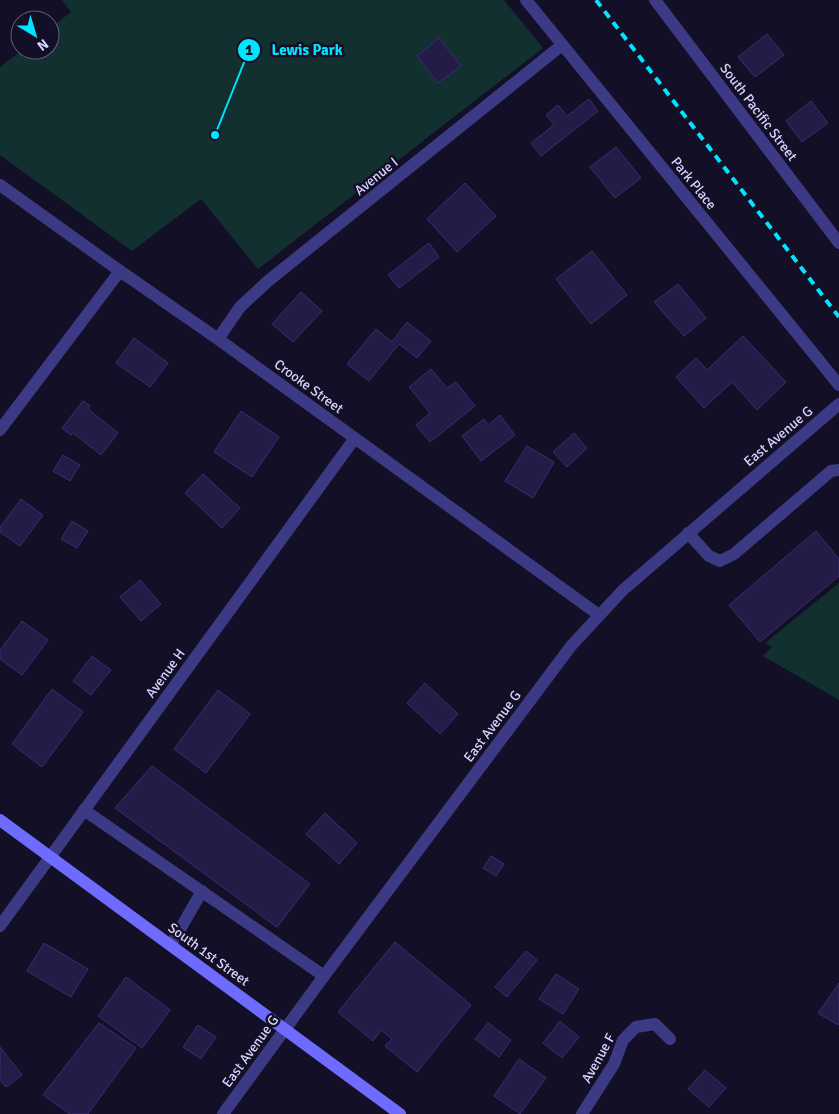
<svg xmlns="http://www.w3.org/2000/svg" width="839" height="1114" font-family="Signika,sans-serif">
	<rect width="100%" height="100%" fill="#130f26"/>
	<!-- green -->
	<path fill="#12302f" d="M62,0H504L543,48L258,269L201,199L132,251L0,155V67L22,50H50V28L71,12Z
		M839,583V700L763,656L772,647L765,643Z"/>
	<!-- building -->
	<path fill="#241b47" stroke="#3b2d73" d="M767,34L784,55L755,77L738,57Z
		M439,38L461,66L438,83L417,56Z
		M589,99L598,111L541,156L531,143L554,125L546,115L558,105L567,116Z
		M811,101L828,123L802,142L786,121Z
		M616,147L641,178L615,198L590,167Z
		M465,183L496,216L457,252L427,219Z
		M429,243L439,257L399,288L388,275Z
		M592,251L627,295L591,324L556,279Z
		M678,284L706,318L684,336L654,302Z
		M301,292L322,311L293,342L272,324Z
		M407,322L431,341L417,358L399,344L369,381L347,364L376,329L392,342Z
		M743,336L786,382L757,410L732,382L704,408L676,377L696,358L707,370Z
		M134,338L168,363L150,387L116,363Z
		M431,369L447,388L456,382L475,406L430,442L416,425L430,413L409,387Z
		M83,401L90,406L88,409L118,433L101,455L73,433L71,435L62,428Z
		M241,411L279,437L252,477L214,452Z
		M500,415L515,435L481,461L462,436L484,419L488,425Z
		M574,433L587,448L567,467L553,452Z
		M527,446L554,462L533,498L505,481Z
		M63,455L80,465L70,481L53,471Z
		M203,474L240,508L222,528L185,493Z
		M21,499L43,515L20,546L0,532V527Z
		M72,521L88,531L77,548L61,539Z
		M816,531L839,559V576L760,642L729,605Z
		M140,580L161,604L141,621L120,597Z
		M22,621L48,640L22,675L0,659V650Z
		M92,656L111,670L91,695L73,681Z
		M425,683L458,714L440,734L407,703Z
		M52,689L83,712L42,767L12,744Z
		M218,690L250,714L206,773L174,749Z
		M152,766L310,884L277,927L115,808Z
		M325,813L357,843L339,864L306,834Z
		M491,856L504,864L496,876L483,868Z
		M395,942L471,1005L417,1072L385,1046L392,1039L381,1030L373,1041L338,1012Z
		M44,943L88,969L71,997L27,971Z
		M526,951L537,960L507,997L495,987Z
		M556,974L579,989L563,1014L539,999Z
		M126,977L170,1010L142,1048L98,1016Z
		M839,983V1023L838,1025L818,1013Z
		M560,1021L579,1037L562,1058L543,1043Z
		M99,1023L136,1048L88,1114H70L43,1095Z
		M488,1023L511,1040L499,1057L475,1039Z
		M198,1025L216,1037L201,1059L183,1047Z
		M0,1047L22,1075L6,1087L0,1080Z
		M519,1059L546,1078L520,1114L494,1096Z
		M705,1070L726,1088L709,1107L688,1089Z"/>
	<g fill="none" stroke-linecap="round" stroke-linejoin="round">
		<!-- lane -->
		<path stroke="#3d3a85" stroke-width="12" d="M688,533L709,556L720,561L734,554L831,471L839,470
			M84,810L324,976
			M171,945L202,891"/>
		<!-- street -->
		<path stroke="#3d3a85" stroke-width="12" d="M526,0L839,385
			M655,0L839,243
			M0,185L120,271L218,339L599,615
			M218,339L240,307L268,281L562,45
			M0,430L120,271
			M0,926L355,438
			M223,1114L324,976L571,646L623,590L839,404
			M582,1114L614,1064L623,1040L636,1027L655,1024L670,1039"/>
		<!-- secondary -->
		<path stroke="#6f6bff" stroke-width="12" d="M0,820L400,1114"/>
		<!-- rail -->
		<path stroke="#00e5ff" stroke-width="4" stroke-dasharray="8 6" stroke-linecap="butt" d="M596,0L839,317"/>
	</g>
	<g text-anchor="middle" stroke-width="5" stroke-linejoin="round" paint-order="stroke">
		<!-- street labels -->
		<g font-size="14" fill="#d9d4ff" stroke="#130f26">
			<text transform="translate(759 112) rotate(53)" y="5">South Pacific Street</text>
			<text transform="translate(376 176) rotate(-39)" y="5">Avenue I</text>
			<text transform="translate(694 183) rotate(51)" y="5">Park Place</text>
			<text transform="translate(309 386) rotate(36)" y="5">Crooke Street</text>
			<text transform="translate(778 436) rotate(-40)" y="5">East Avenue G</text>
			<text transform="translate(165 673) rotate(-54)" y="5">Avenue H</text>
			<text transform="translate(492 726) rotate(-53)" y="5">East Avenue G</text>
			<text transform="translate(209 954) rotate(36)" y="5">South 1st Street</text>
			<text transform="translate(250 1051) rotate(-54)" y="5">East Avenue G</text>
			<text transform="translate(598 1058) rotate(-61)" y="5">Avenue F</text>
		</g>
	</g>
	<!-- callouts -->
	<path fill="none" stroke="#00e5ff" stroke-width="2" d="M215 135L249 50"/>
	<g fill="#00e5ff" stroke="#130f26" stroke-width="2">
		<circle cx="215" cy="135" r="5"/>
		<circle cx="249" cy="50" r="12"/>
	</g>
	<g font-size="15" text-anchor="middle" font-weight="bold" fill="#111">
		<text x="249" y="55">1</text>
	</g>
	<g font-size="15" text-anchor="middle" font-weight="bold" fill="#00e5ff" stroke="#130f26" stroke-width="5" stroke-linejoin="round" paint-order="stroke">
		<text x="307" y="55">Lewis Park</text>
	</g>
	<!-- north arrow -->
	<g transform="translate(35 35) rotate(142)"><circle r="24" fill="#130f26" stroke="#625e7d"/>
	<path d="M0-4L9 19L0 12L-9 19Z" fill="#00e5ff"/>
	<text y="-8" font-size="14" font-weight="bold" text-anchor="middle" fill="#d9d4ff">N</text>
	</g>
</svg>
